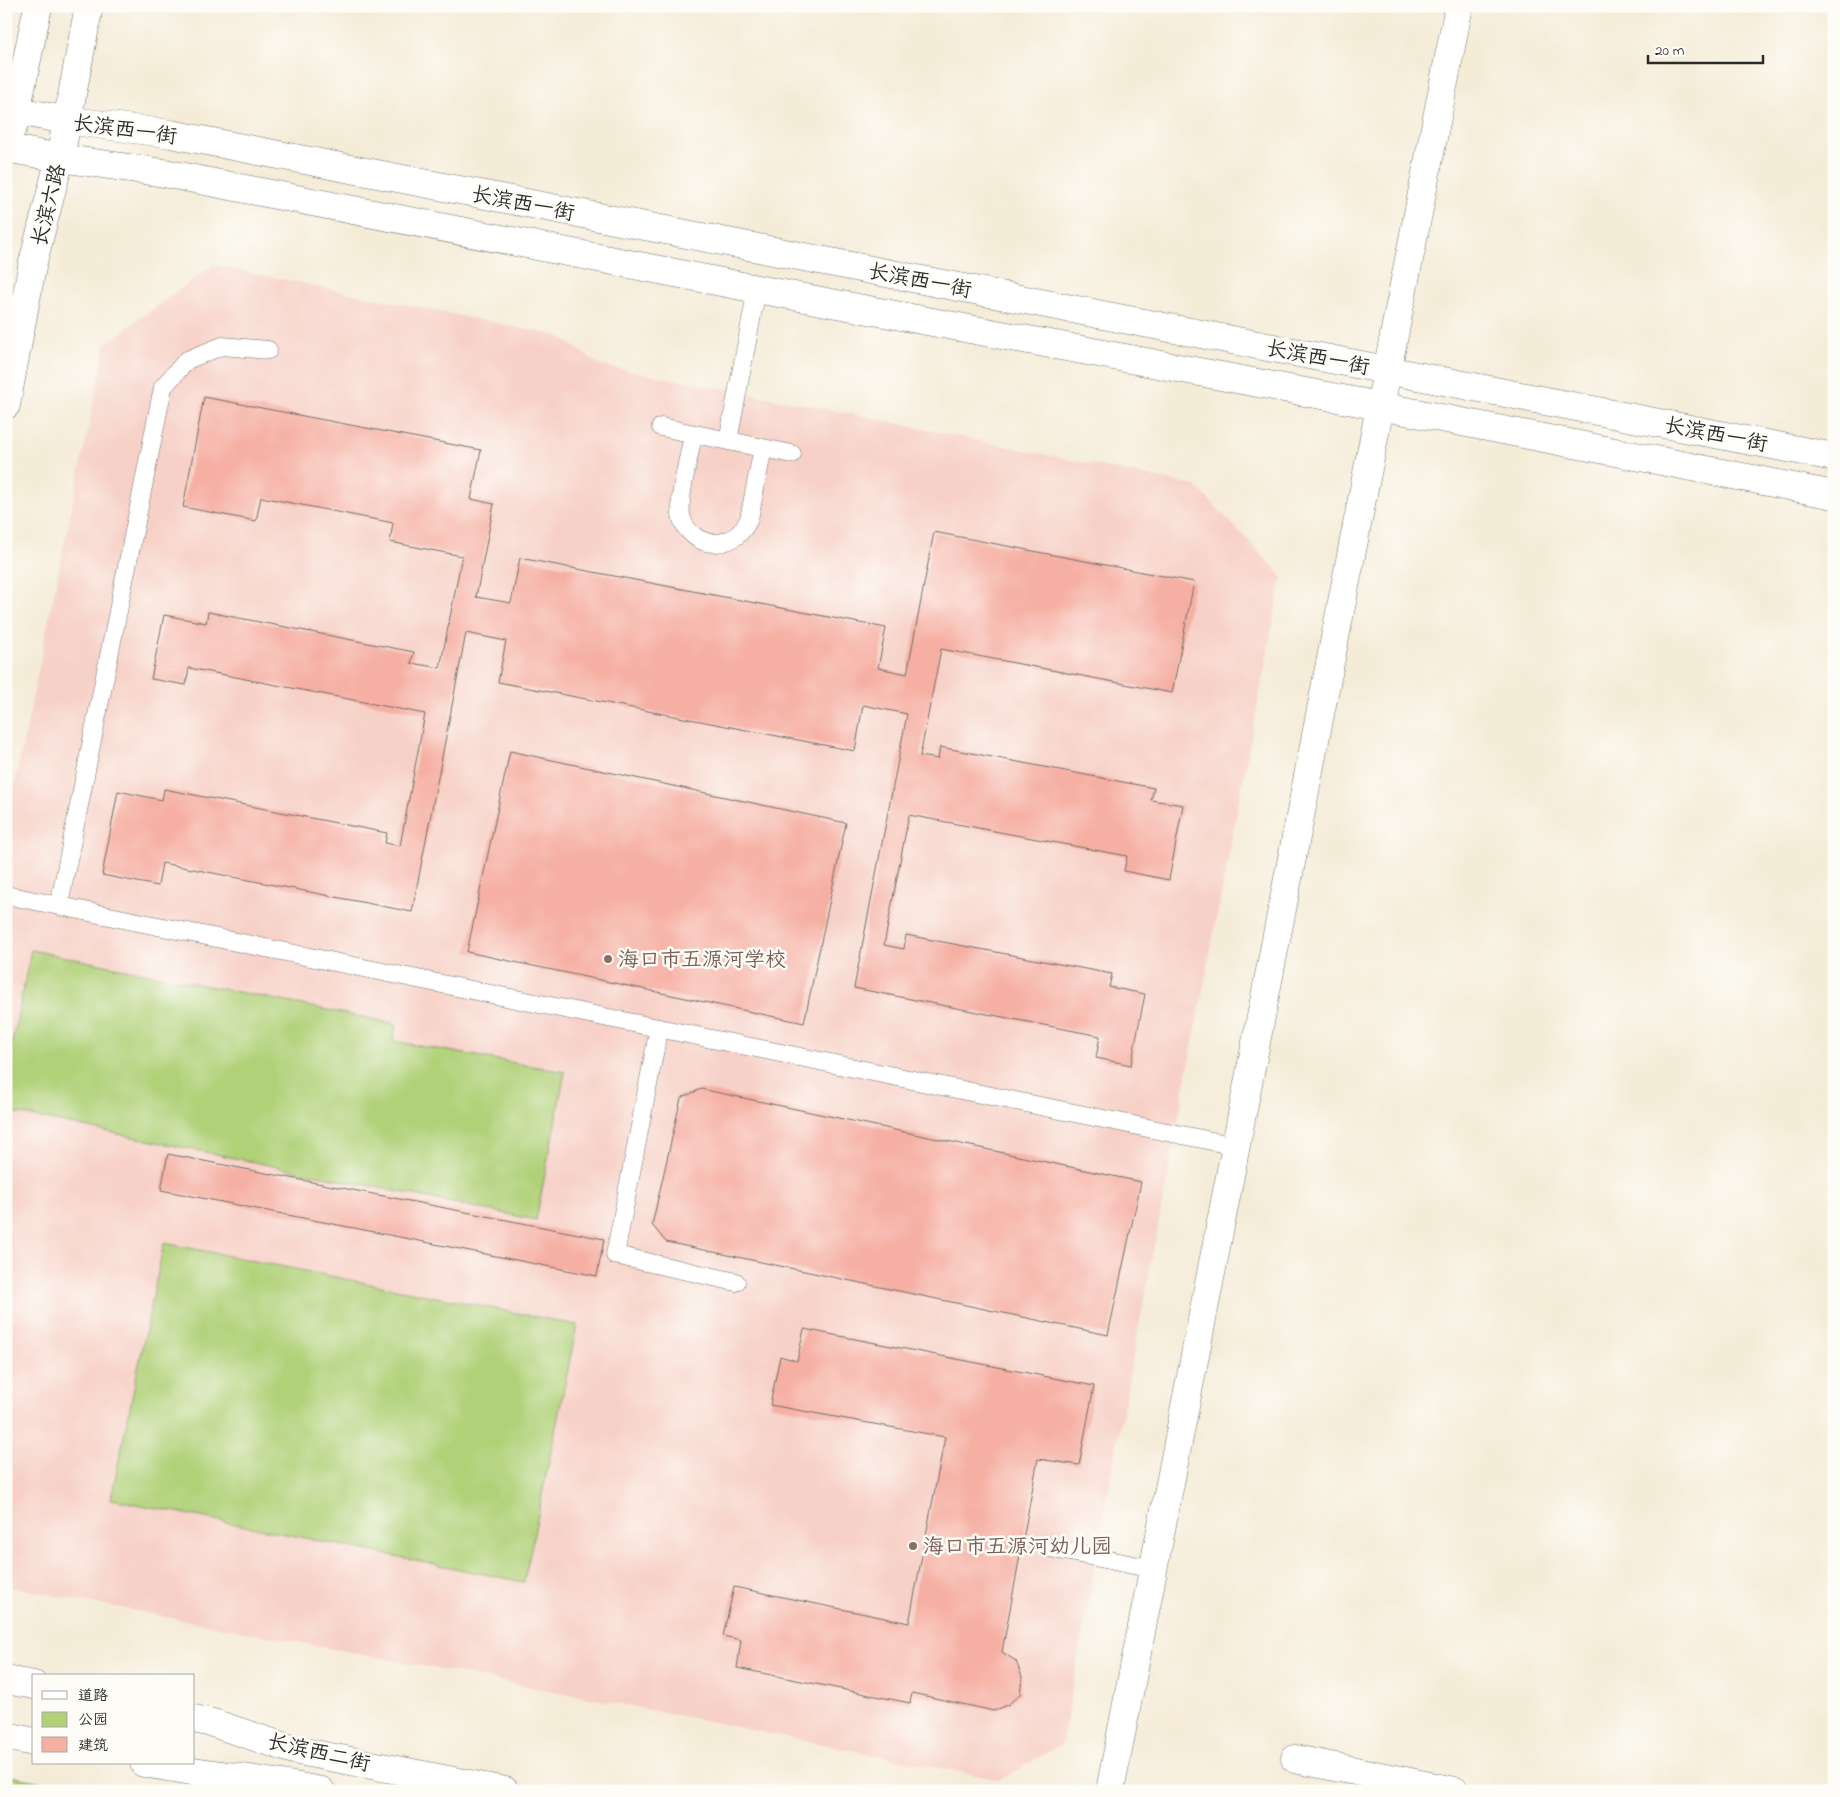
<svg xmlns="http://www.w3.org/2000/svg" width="1840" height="1797" font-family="'Indie Flower','LXGW WenKai TC',sans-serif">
	<rect width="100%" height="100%" fill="#fdfcf7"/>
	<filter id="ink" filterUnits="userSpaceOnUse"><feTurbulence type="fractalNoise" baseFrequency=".02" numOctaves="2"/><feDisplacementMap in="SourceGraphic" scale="10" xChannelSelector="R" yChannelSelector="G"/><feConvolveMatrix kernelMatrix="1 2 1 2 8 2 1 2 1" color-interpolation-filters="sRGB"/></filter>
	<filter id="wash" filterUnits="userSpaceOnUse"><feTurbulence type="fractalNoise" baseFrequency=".0096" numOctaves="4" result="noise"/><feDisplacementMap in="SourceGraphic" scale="20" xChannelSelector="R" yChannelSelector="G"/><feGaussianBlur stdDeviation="1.12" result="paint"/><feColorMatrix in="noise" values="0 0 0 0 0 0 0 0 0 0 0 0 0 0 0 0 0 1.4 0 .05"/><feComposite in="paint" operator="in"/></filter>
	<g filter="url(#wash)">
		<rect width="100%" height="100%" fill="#f5ecd8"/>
		<!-- built -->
		<path fill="#f7d1c7" d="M213,265L559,336L600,365L823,408L1196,486L1282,576L1130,1373L1062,1744L1000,1780L692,1718L11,1587L6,1582V826L106,343Z"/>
		<!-- green -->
		<path fill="#b1d179" stroke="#6e7e52" d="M31,950L396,1024L393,1041L565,1072L536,1220L6,1111V1074Z
			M164,1243L577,1325L524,1582L111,1499Z
			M6,1775L86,1791H6Z"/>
		<g id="blocks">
			<!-- building -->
			<path fill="#f6afa3" d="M204,397L481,450L471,499L494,504L476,597L511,603L520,558L886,628L878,668L907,674L934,532L1194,582L1172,693L941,649L920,756L938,759L940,747L1154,788L1151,800L1183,805L1169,880L1124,871L1127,856L909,815L884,945L904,949L906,935L1112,974L1109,987L1145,994L1131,1065L1096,1058L1100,1036L854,988L907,714L863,705L855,751L498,682L506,641L466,633L412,912L162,863L158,886L102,875L118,791L162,800L164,789L387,833L385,843L400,846L425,714L189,668L186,685L151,679L164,615L206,623L208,612L414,652L411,663L440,668L462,556L390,542L393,523L261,497L256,521L183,507Z
				M510,751L846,823L804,1023L467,952Z
				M701,1089L1141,1182L1108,1335L666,1242L652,1225L681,1098Z
				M168,1154L604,1239L597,1276L161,1190Z
				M804,1329L1094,1386L1079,1465L1038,1459L1002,1652L1016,1661L1022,1677L1020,1694L1009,1704L994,1711L912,1693L910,1703L737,1668L741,1640L723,1636L734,1587L909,1623L945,1437L770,1405L780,1356L797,1361Z"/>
		</g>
	</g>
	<g filter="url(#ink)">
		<use href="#blocks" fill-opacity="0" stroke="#726f68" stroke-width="1"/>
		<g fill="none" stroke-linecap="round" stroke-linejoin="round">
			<!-- lane casing -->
			<g stroke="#726f68" stroke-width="19">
				<path id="lane" d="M661,427L792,454
					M693,434C690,455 678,495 681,514C683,531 700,544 716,543C733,542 742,533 749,519L763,448
					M728,441L757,289
					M6,895L1236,1146
					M59,905L163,387L187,360L222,346L268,350
					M659,1028L615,1255L736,1282
					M1045,1547L1153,1569"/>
			</g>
			<!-- street casing -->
			<g stroke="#726f68" stroke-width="29">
				<path id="street" d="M1295,1759L1455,1791
					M1110,1791L1387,371L1459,6"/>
			</g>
			<!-- secondary casing -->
			<g stroke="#726f68" stroke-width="29">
				<path id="secondary" d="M6,109L66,120L171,134L1834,457
					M13,127L38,6
					M6,148L60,158L164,173L757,289L1380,406L1834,495
					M6,405L33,262L60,158L89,6
					M6,1680L34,1685
					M194,1719L213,1723L294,1750L505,1791
					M6,1736L34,1742
					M144,1763C203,1774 262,1779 321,1791"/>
			</g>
			<!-- lane -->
			<use href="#lane" stroke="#fff" stroke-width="18"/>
			<!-- street -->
			<use href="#street" stroke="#fff" stroke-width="28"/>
			<!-- secondary -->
			<use href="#secondary" stroke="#fff" stroke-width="28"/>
		</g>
	</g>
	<!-- markers -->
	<g fill="#8d6e63" stroke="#fdfcf7" stroke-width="2">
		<circle cx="608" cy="959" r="5"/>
		<circle cx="913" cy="1546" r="5"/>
	</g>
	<g text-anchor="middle" stroke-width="5" stroke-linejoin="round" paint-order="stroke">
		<!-- street labels -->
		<g font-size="21" fill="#2b2b2b" stroke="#fdfcf7">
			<text transform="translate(125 129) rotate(8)" y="7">长滨西一街</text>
			<text transform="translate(523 203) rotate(11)" y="7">长滨西一街</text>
			<text transform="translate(48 205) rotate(-76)" y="7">长滨六路</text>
			<text transform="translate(920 280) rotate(11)" y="7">长滨西一街</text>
			<text transform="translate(1318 357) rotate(11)" y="7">长滨西一街</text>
			<text transform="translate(1716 434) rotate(11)" y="7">长滨西一街</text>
			<text transform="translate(319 1752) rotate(13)" y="7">长滨西二街</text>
		</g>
		<!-- education labels -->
		<g font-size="21" fill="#785e54" stroke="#fdfcf7" text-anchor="start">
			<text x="618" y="966">海口市五源河学校</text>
			<text x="923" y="1553">海口市五源河幼儿园</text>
		</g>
	</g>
	<!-- margin -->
	<rect width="1840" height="1797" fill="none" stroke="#fdfcf7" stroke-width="25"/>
	<!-- legend -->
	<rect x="32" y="1674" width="162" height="90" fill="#fdfcf7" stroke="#a9a8a5"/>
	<rect x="42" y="1691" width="25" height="8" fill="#ffffff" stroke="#a9a8a5"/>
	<text x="78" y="1700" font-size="15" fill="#2b2b2b">道路</text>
	<rect x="42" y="1712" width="25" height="15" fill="#b1d179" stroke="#a9a8a5"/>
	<text x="78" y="1724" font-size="15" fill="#2b2b2b">公园</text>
	<rect x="42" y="1737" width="25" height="15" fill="#f6afa3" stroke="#a9a8a5"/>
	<text x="78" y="1750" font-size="15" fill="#2b2b2b">建筑</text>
	<!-- scale -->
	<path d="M1648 55v8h115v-8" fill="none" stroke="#2b2b2b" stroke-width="2.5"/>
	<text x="1655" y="55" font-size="15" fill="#2b2b2b" stroke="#fdfcf7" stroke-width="4" paint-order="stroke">20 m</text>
</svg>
